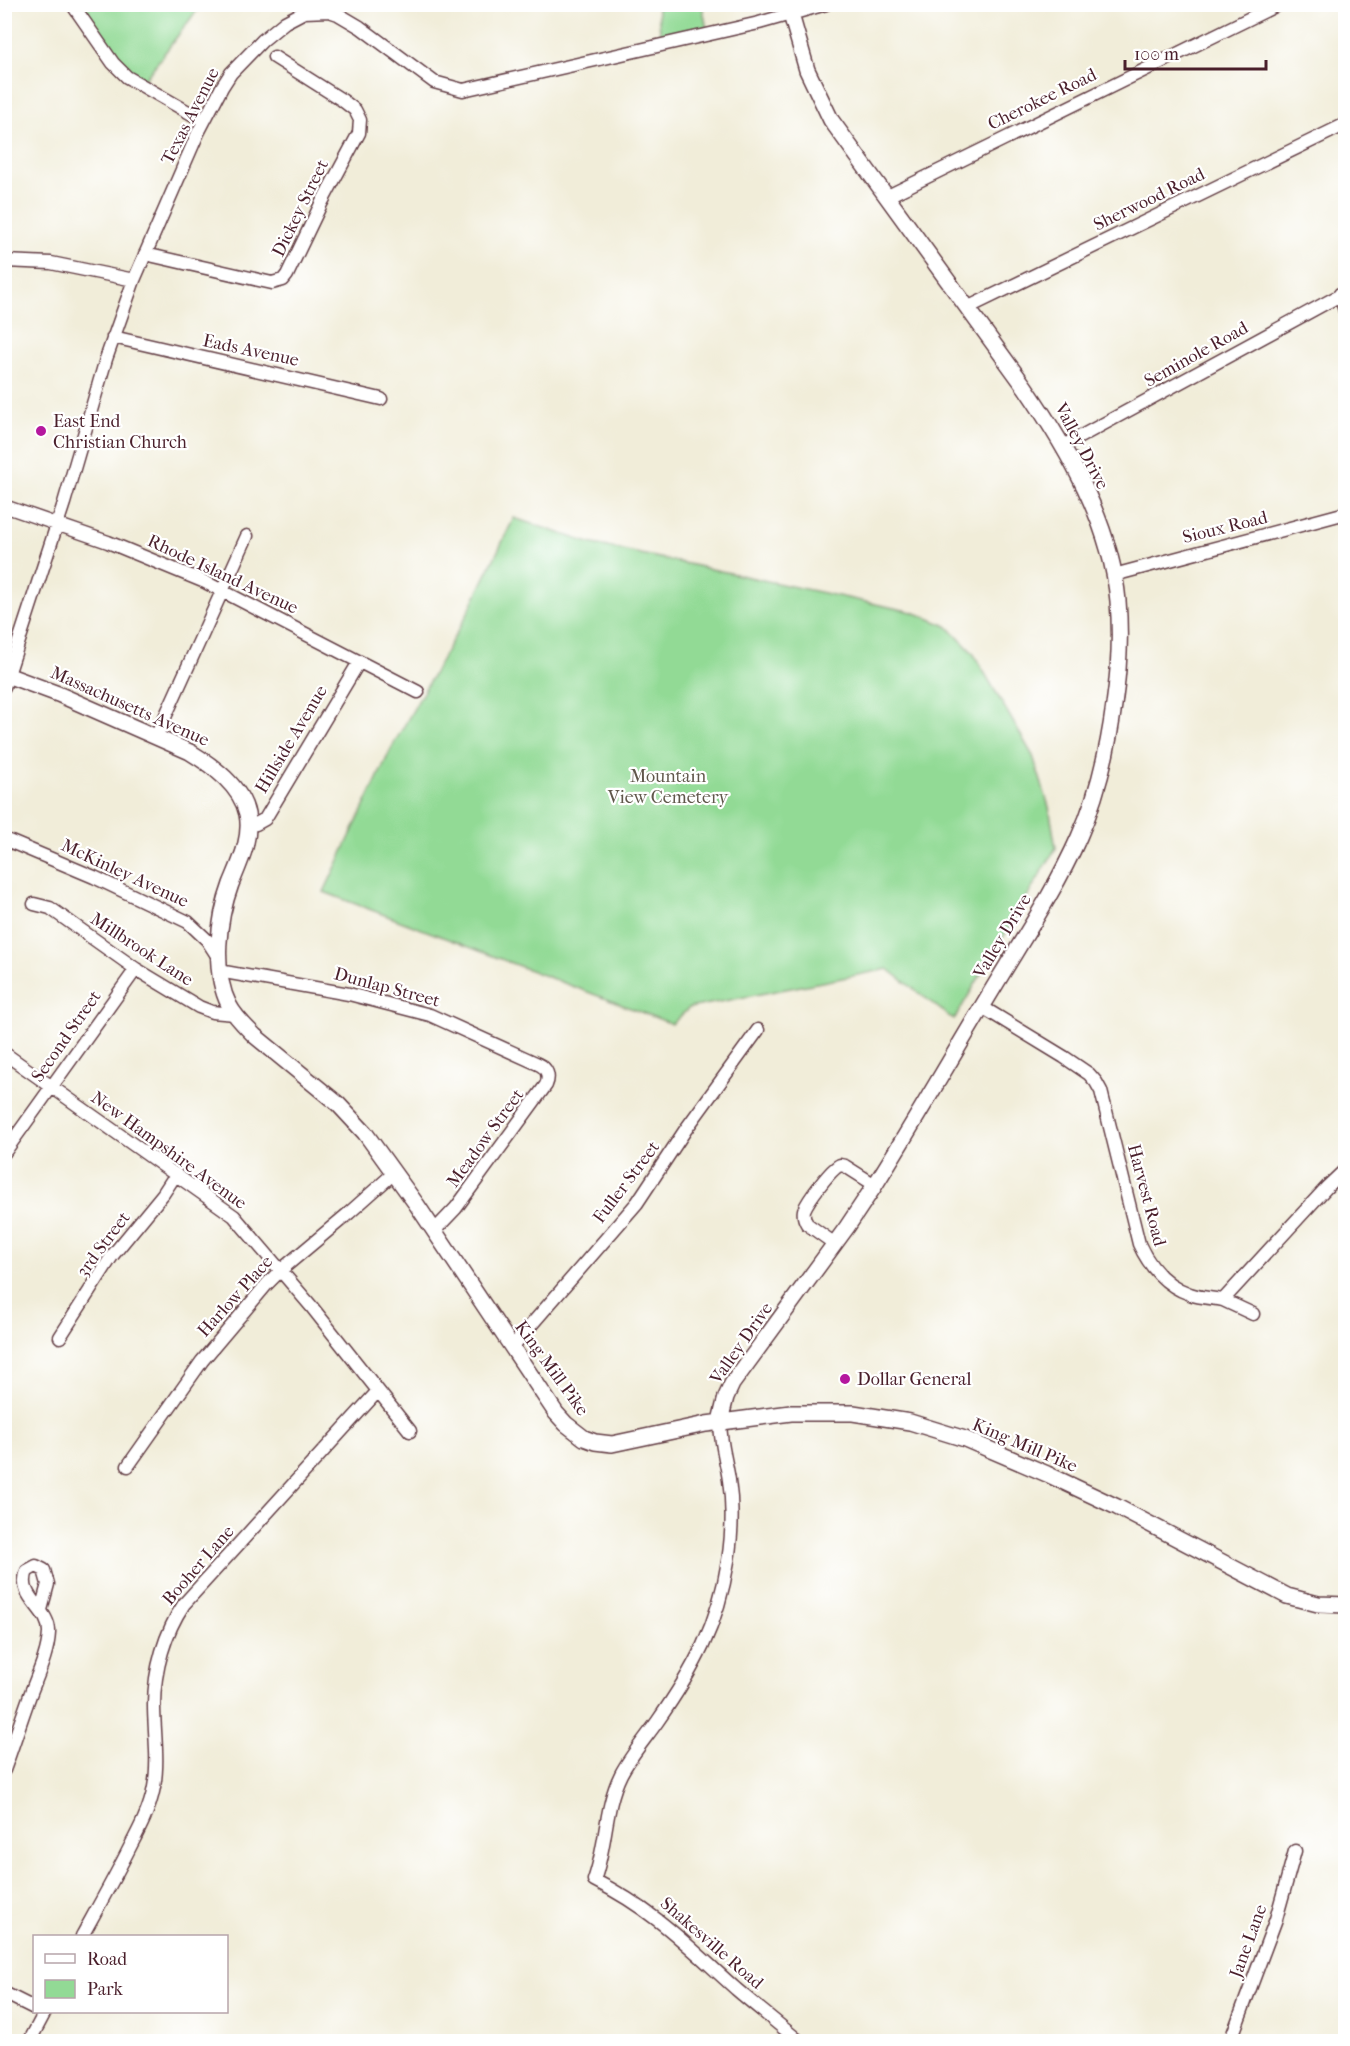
<svg xmlns="http://www.w3.org/2000/svg" width="1350" height="2046" font-family="'IM FELL French Canon',serif">
	<rect width="100%" height="100%" fill="#fff"/>
	<filter id="ink" filterUnits="userSpaceOnUse"><feTurbulence type="fractalNoise" baseFrequency=".0167" numOctaves="2"/><feDisplacementMap in="SourceGraphic" scale="12" xChannelSelector="R" yChannelSelector="G"/><feConvolveMatrix kernelMatrix="1 2 1 2 8 2 1 2 1" color-interpolation-filters="sRGB"/></filter>
	<filter id="wash" filterUnits="userSpaceOnUse"><feTurbulence type="fractalNoise" baseFrequency=".008" numOctaves="4" result="noise"/><feDisplacementMap in="SourceGraphic" scale="24" xChannelSelector="R" yChannelSelector="G"/><feGaussianBlur stdDeviation="1.35" result="paint"/><feColorMatrix in="noise" values="0 0 0 0 0 0 0 0 0 0 0 0 0 0 0 0 0 1.4 0 .05"/><feComposite in="paint" operator="in"/></filter>
	<g filter="url(#wash)">
		<rect width="100%" height="100%" fill="#f1edd9"/>
		<!-- green -->
		<path fill="#92da95" stroke="#6e7c60" stroke-width="1.5" d="M81,5H201L142,83L117,60Z
			M657,5H702L707,29L661,38Z
			M514,518L589,543L913,612L947,626L973,653L1033,756L1049,807L1056,848L954,1020L888,969L689,1008L672,1024L324,892L391,749L466,616Z"/>
	</g>
	<g filter="url(#ink)">
		<g fill="none" stroke-linecap="round" stroke-linejoin="round">
			<!-- minor casing -->
			<g stroke="#633e45" stroke-width="15">
				<path id="minor" d="M72,4L113,63L127,77L204,121
					M886,197L1279,4
					M145,254L272,283L283,280L287,275L321,204L359,133L360,120L355,110L342,100L274,57
					M4,261L51,263L134,280
					M1340,294L1346,314
					M969,307L1346,124
					M113,337L381,399
					M1063,446L1346,292
					M4,506L108,542L205,582L418,692
					M1114,575L1346,513
					M4,687L64,503L106,359L134,280L198,133L222,87L231,73L263,40L285,22L304,12L329,11L338,14L360,27L434,82L463,90L759,23L826,4
					M156,737L247,536
					M248,825L256,824L265,819L359,662
					M4,839L94,877L188,922L207,940L218,957
					M34,904L50,908L136,969L199,1007L212,1012L235,1014
					M219,971L349,994L430,1015L538,1064C547,1068 550,1076 546,1085L456,1208L434,1231
					M982,1007L1064,1057L1089,1074L1096,1082L1101,1091L1111,1131L1139,1244C1149,1266 1166,1286 1190,1294C1200,1298 1213,1298 1223,1300L1327,1187L1346,1169
					M4,1053L234,1216L311,1306L410,1431
					M4,1153L136,969
					M835,1244L807,1224C804,1219 803,1215 804,1210C808,1200 831,1169 840,1165L845,1166L875,1185
					M1223,1300L1253,1314
					M60,1337L112,1256L163,1194L176,1174
					M512,1347L637,1203L686,1129L758,1030
					M720,1421C720,1442 726,1460 729,1480C733,1506 732,1535 728,1561C718,1626 694,1669 657,1722C645,1739 631,1755 621,1774C604,1808 607,1845 594,1880C654,1910 687,1945 736,1989C757,2007 779,2024 800,2042
					M128,1466L202,1361L267,1284L281,1270L349,1213L394,1173
					M4,1770C13,1745 21,1720 30,1695C37,1676 48,1654 49,1633C50,1608 16,1598 27,1571L36,1566L44,1570L48,1584L41,1610
					M82,1936C98,1907 115,1877 130,1847C140,1828 150,1809 154,1787C159,1760 154,1732 154,1705C154,1670 165,1632 184,1604L378,1391
					M4,1993L34,2008
					M29,2042L45,2012
					M1230,2042L1276,1919L1295,1851"/>
			</g>
			<!-- major casing -->
			<g stroke="#633e45" stroke-width="18">
				<path id="major" d="M4,674L58,694L190,752C213,766 241,786 247,814C252,838 240,862 231,884C218,919 212,971 229,1005C235,1017 246,1027 255,1036L338,1104L365,1133L417,1205L556,1413L566,1424L584,1438L595,1442L612,1444L706,1424L791,1413H853L910,1422L965,1439L1047,1474L1117,1507L1287,1596L1318,1604L1346,1605
					M720,1421L726,1397L732,1384L847,1227L875,1185C916,1120 954,1053 994,987C1024,937 1056,889 1079,837C1098,795 1108,750 1114,705C1119,671 1121,636 1118,601C1111,523 1068,450 1025,387L831,120L807,70L788,4"/>
			</g>
			<!-- minor -->
			<use href="#minor" stroke="#fff" stroke-width="12"/>
			<!-- major -->
			<use href="#major" stroke="#fff" stroke-width="15"/>
		</g>
	</g>
	<!-- markers -->
	<g fill="#b5179e" stroke="#fff" stroke-width="2">
		<circle cx="41" cy="431" r="6"/>
		<circle cx="845" cy="1379" r="6"/>
	</g>
	<g text-anchor="middle" stroke-width="4.5" stroke-linejoin="round" paint-order="stroke">
		<!-- street labels -->
		<g font-size="18" fill="#4a1f2b" stroke="#fff">
			<text transform="translate(1042 99) rotate(-26)" y="6">Cherokee Road</text>
			<text transform="translate(190 116) rotate(-63)" y="6">Texas Avenue</text>
			<text transform="translate(1149 199) rotate(-26)" y="6">Sherwood Road</text>
			<text transform="translate(300 208) rotate(-64)" y="6">Dickey Street</text>
			<text transform="translate(251 350) rotate(12)" y="6">Eads Avenue</text>
			<text transform="translate(1196 354) rotate(-29)" y="6">Seminole Road</text>
			<text transform="translate(1082 446) rotate(62)" y="6">Valley Drive</text>
			<text transform="translate(1225 527) rotate(-14)" y="6">Sioux Road</text>
			<text transform="translate(223 574) rotate(25)" y="6">Rhode Island Avenue</text>
			<text transform="translate(130 706) rotate(24)" y="6">Massachusetts Avenue</text>
			<text transform="translate(291 739) rotate(-59)" y="6">Hillside Avenue</text>
			<text transform="translate(125 873) rotate(25)" y="6">McKinley Avenue</text>
			<text transform="translate(1002 936) rotate(-59)" y="6">Valley Drive</text>
			<text transform="translate(142 949) rotate(33)" y="6">Millbrook Lane</text>
			<text transform="translate(387 987) rotate(15)" y="6">Dunlap Street</text>
			<text transform="translate(66 1036) rotate(-55)" y="6">Second Street</text>
			<text transform="translate(485 1138) rotate(-54)" y="6">Meadow Street</text>
			<text transform="translate(169 1150) rotate(36)" y="6">New Hampshire Avenue</text>
			<text transform="translate(626 1182) rotate(-53)" y="6">Fuller Street</text>
			<text transform="translate(1147 1195) rotate(75)" y="6">Harvest Road</text>
			<text transform="translate(103 1244) rotate(-53)" y="6">3rd Street</text>
			<text transform="translate(235 1296) rotate(-48)" y="6">Harlow Place</text>
			<text transform="translate(741 1343) rotate(-55)" y="6">Valley Drive</text>
			<text transform="translate(552 1368) rotate(54)" y="6">King Mill Pike</text>
			<text transform="translate(1025 1445) rotate(23)" y="6">King Mill Pike</text>
			<text transform="translate(198 1565) rotate(-49)" y="6">Booher Lane</text>
			<text transform="translate(1248 1941) rotate(-70)" y="6">Jane Lane</text>
			<text transform="translate(712 1943) rotate(41)" y="6">Shakesville Road</text>
		</g>
		<!-- poi labels -->
		<g font-size="18" fill="#4a1f2b" stroke="#fff" text-anchor="start">
			<text x="53" y="427">East End<tspan x="53" dy="21">Christian Church</tspan></text>
			<text x="857" y="1385">Dollar General</text>
		</g>
		<!-- park labels -->
		<g font-size="18" fill="#60574b" stroke="#fff">
			<text x="668" y="782">Mountain<tspan x="668" dy="21">View Cemetery</tspan></text>
		</g>
	</g>
	<!-- margin -->
	<rect width="1350" height="2046" fill="none" stroke="#fff" stroke-width="24"/>
	<!-- legend -->
	<rect x="33" y="1935" width="195" height="78" fill="#ffffff" stroke="#b7a5aa" stroke-width="1.5"/>
	<rect x="45" y="1954" width="30" height="9" fill="#ffffff" stroke="#b7a5aa" stroke-width="1.5"/>
	<text x="87" y="1965" font-size="18" fill="#4a1f2b">Road</text>
	<rect x="45" y="1980" width="30" height="18" fill="#92da95" stroke="#b7a5aa" stroke-width="1.5"/>
	<text x="87" y="1995" font-size="18" fill="#4a1f2b">Park</text>
	<!-- scale -->
	<path d="M1125 60v9h141v-9" fill="none" stroke="#4a1f2b" stroke-width="3"/>
	<text x="1134" y="60" font-size="18" fill="#4a1f2b" stroke="#ffffff" stroke-width="4.5" paint-order="stroke">100 m</text>
</svg>
